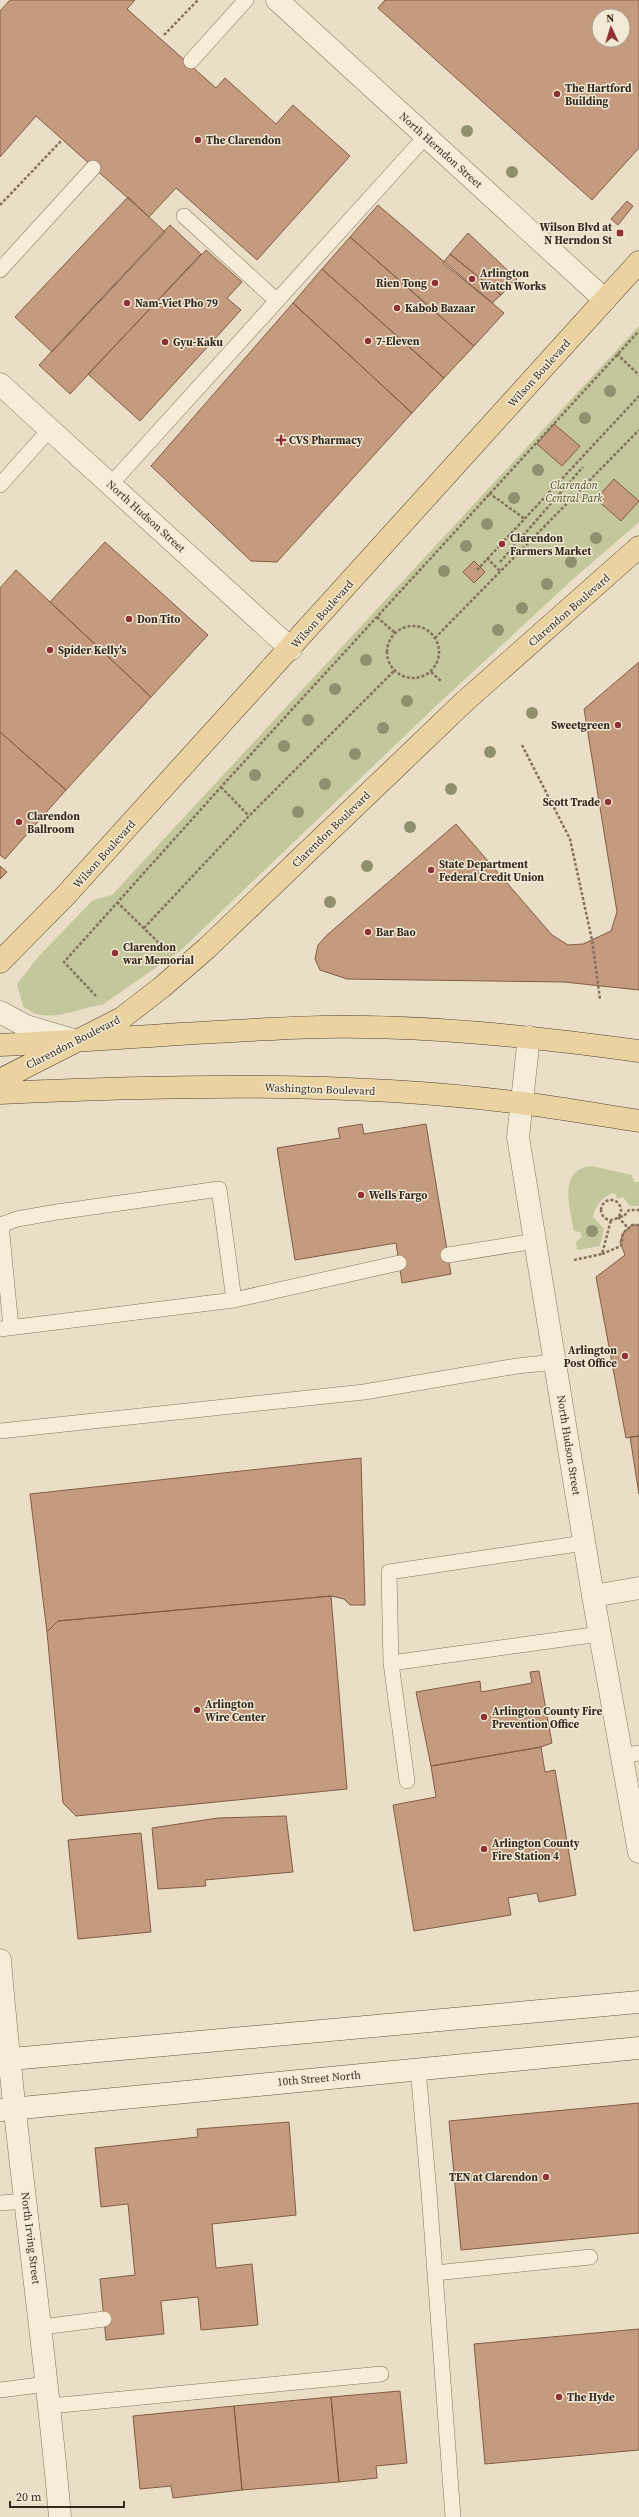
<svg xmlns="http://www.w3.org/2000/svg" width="639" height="2517" font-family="'Source Serif 4',serif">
	<rect width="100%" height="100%" fill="#eadfc6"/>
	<!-- green -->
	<path fill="#c3c79b" d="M639,326V522L572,580L436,706L180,951L102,1005C82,1007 57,1020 37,1014C32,1013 27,1009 23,1006L17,984L39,956L93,900L112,895Z
		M592,1166L632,1175L634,1182H639V1206H630L623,1197L617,1199L616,1195L613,1193C601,1198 596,1205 593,1217L604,1229L600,1246L577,1250L576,1242L582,1237L580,1232L574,1231C570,1209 557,1169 592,1166Z"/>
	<!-- building -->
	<path fill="#c59b7f" stroke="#815c45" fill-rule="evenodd" d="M10,0H135L127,9L216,88L225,78L276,124L293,105L350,156L257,260L176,188L149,217L36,116L0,157V11Z
		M385,0H639V148L592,200L378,8ZM599,16H623V40H599Z
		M128,197L165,232L52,352L15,317Z
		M627,201L633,206L618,225L611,219Z
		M378,205L504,313L474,346L350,237Z
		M170,225L201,254L70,394L39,365Z
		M468,233L517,279L501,295L450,254Z
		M350,237L474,346L444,378L322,269Z
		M206,250L242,282L227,298L241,310L140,421L88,374Z
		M450,254L501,295L492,303L443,263Z
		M322,269L444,378L412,413L293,303Z
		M293,303L412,413L277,562L251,561L151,466Z
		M554,424L580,446L562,466L537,444Z
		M614,479L639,501L621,521L596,499Z
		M105,542L208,635L151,697L50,602Z
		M474,561L485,572L474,583L463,572Z
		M16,570L151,697L66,790L0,732V588Z
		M639,662V990L564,982L347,979L320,970L315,959L318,945L327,935L456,824L552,935L568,945L583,944L611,931L617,912L584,709Z
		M0,732L66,790L5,859L0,855Z
		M0,866L7,872L0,879Z
		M362,1124L364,1134L426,1124L451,1274L402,1283L396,1243L295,1260L277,1148L340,1138L338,1128Z
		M632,1225H639V1436L626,1438L596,1277L625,1255L620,1242L623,1233Z
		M639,1436V1494L630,1437Z
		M361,1458L365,1605H350L344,1599L331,1596L58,1621L47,1632L30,1494Z
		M331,1596L347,1789L76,1816L63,1803L47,1632L58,1621Z
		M539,1671L552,1743L541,1747L431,1766L416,1692L480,1681L481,1692L532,1683L530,1672Z
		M541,1747L545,1772L555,1770L576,1895L539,1902L537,1893L508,1898L511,1915L414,1931L393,1805L436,1797L431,1766Z
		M286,1816L293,1872L205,1880L206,1886L158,1889L152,1828L218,1818Z
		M141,1833L151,1932L78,1939L68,1840Z
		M639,2103V2233L461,2250L449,2121Z
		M289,2122L296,2215L212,2224L216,2268L252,2264L258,2325L201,2330L198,2297L161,2301L164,2334L106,2340L100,2279L135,2275L128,2204L101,2207L95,2148L198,2137L197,2129Z
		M639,2329V2450L485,2464L474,2344Z
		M400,2391L407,2463L376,2466L377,2478L339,2482L331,2397Z
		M331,2397L339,2482L242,2490L234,2406Z
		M234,2406L242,2490L173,2498L171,2486L140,2489L133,2416Z"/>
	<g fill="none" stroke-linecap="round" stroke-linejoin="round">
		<!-- service casing -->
		<g stroke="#84715d" stroke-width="16">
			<path id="service" d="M191,61L246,0
				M184,216L277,301
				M0,270L93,168
				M111,484L426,136
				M0,485L50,429
				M448,1255L535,1241
				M234,1300L399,1263
				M0,1329L234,1300L219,1189L57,1212L17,1219L1,1225L11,1327
				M0,1431L364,1392L517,1366L555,1362
				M391,1663L600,1634
				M622,1756L639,1753
				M407,1781L391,1663L389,1572L584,1543
				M418,2069L429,2192L453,2517
				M0,2203L26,2201
				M435,2273L590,2257
				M42,2327L104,2319
				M0,2390L47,2384
				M50,2406L381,2374"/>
		</g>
		<!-- minor casing -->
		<g stroke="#84715d" stroke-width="23">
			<path id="minor" d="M277,0L605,300
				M0,384L291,649
				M0,1012L26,1026L70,1039
				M529,1037L518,1137L593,1596L639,1852
				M593,1596L639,1588
				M0,1960C15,2146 44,2331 60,2517"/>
		</g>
		<!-- secondary casing -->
		<g stroke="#665340" stroke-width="23">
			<path id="secondary" d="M0,2060L639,2002
				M0,2110L639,2048"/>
		</g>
		<!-- primary casing -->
		<g stroke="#524031" stroke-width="23">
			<path id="primary" d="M0,962L65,896L639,262
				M0,1045C107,1040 214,1030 321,1027C428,1025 534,1037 639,1051
				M0,1080L122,1018L162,987L207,948L464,702L639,547
				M0,1093C173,1085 349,1081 521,1103C561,1108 600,1115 639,1121"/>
		</g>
		<!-- path -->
		<path stroke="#84715d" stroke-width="2.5" stroke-dasharray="3 2" stroke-linecap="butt" d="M164,35L198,0
			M0,205L62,140
			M617,354L639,375
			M489,493L525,519
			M487,558L501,572
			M500,562L583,467
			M477,570L639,396
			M377,617L395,633
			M387 652a26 26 0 1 1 52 0a26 26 0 1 1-52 0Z
			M435,638L639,430
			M431,672L441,681
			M522,745L570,839L592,940L600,999
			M221,787L249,816
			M117,902L162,946
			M144,928L249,816L394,671
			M96,996L64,962L221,787L639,331
			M601 1210a10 10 0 1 1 20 0a10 10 0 1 1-20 0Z
			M620,1216L623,1217L629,1210H639
			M618,1217L628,1228
			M602,1254L621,1246L623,1233L632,1225H639
			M574,1260L602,1254L611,1220"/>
		<!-- service -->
		<use href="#service" stroke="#f6edd8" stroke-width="15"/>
		<!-- minor -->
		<use href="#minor" stroke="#f6edd8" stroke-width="22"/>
		<!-- secondary -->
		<use href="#secondary" stroke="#f6edd8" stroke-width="22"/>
		<!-- primary -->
		<use href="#primary" stroke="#ead3a1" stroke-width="22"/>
	</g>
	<!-- trees -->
	<g fill="#90906f">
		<circle cx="467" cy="131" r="6"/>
		<circle cx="512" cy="172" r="6"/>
		<circle cx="610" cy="391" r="6"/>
		<circle cx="585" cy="418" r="6"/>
		<circle cx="538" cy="470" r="6"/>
		<circle cx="514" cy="498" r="6"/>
		<circle cx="487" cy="524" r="6"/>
		<circle cx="596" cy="538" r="6"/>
		<circle cx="466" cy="546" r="6"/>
		<circle cx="571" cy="562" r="6"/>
		<circle cx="444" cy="571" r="6"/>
		<circle cx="547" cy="584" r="6"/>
		<circle cx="522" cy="608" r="6"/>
		<circle cx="498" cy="630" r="6"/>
		<circle cx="366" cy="660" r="6"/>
		<circle cx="335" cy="689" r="6"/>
		<circle cx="407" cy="701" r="6"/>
		<circle cx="532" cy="713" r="6"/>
		<circle cx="308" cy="720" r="6"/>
		<circle cx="383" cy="728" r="6"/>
		<circle cx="284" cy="746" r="6"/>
		<circle cx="490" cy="752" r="6"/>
		<circle cx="355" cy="754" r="6"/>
		<circle cx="255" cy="775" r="6"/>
		<circle cx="325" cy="784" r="6"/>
		<circle cx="451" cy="789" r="6"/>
		<circle cx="298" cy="812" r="6"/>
		<circle cx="410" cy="827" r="6"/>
		<circle cx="367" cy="866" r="6"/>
		<circle cx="330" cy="902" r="6"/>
		<circle cx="592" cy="1231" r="6"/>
	</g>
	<!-- markers -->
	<g fill="#8e3234" stroke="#f2ead5" stroke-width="1.5">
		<circle cx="557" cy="94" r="4"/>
		<circle cx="198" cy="140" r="4"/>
		<rect x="616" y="229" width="8" height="8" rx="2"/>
		<circle cx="472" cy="279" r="4"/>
		<circle cx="435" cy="283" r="4"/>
		<circle cx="127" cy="303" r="4"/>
		<circle cx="397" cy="308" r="4"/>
		<circle cx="368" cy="341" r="4"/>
		<circle cx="165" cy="342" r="4"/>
		<path d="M279 434h4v4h4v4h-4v4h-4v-4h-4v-4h4z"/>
		<circle cx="502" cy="544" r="4"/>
		<circle cx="129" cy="619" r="4"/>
		<circle cx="50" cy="650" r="4"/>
		<circle cx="618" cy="725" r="4"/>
		<circle cx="608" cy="802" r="4"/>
		<circle cx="19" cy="822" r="4"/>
		<circle cx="431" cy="870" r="4"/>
		<circle cx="368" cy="932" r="4"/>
		<circle cx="115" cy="953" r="4"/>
		<circle cx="361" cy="1195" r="4"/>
		<circle cx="625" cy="1356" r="4"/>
		<circle cx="197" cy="1710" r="4"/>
		<circle cx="484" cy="1717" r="4"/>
		<circle cx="484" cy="1849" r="4"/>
		<circle cx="546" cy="2177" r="4"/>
		<circle cx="559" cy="2397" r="4"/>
	</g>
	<g text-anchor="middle" stroke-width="3" stroke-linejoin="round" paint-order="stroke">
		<!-- poi labels -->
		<g font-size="11" font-weight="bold" fill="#352a20" stroke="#f2ead5" text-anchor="start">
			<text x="565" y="92">The Hartford<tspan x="565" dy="13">Building</tspan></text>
			<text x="206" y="144">The Clarendon</text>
			<text x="612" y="231" text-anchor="end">Wilson Blvd at<tspan x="612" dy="13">N Herndon St</tspan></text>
			<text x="480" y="277">Arlington<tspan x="480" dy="13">Watch Works</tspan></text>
			<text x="427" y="287" text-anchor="end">Rien Tong</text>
			<text x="135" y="307">Nam-Viet Pho 79</text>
			<text x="405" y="312">Kabob Bazaar</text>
			<text x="376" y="345">7-Eleven</text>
			<text x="173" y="346">Gyu-Kaku</text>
			<text x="289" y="444">CVS Pharmacy</text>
			<text x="510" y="542">Clarendon<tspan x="510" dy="13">Farmers Market</tspan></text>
			<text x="137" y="623">Don Tito</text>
			<text x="58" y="654">Spider Kelly's</text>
			<text x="610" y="729" text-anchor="end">Sweetgreen</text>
			<text x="600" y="806" text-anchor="end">Scott Trade</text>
			<text x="27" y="820">Clarendon<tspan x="27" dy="13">Ballroom</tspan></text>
			<text x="439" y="868">State Department<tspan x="439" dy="13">Federal Credit Union</tspan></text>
			<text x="376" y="936">Bar Bao</text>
			<text x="123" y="951">Clarendon<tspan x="123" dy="13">war Memorial</tspan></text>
			<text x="369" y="1199">Wells Fargo</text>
			<text x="617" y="1354" text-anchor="end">Arlington<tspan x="617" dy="13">Post Office</tspan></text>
			<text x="205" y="1708">Arlington<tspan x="205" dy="13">Wire Center</tspan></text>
			<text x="492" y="1715">Arlington County Fire<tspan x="492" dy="13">Prevention Office</tspan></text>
			<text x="492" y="1847">Arlington County<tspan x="492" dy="13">Fire Station 4</tspan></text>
			<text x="538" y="2181" text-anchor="end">TEN at Clarendon</text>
			<text x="567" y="2401">The Hyde</text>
		</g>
		<!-- street labels -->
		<g font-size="11" fill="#352a20" stroke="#f2ead5">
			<text transform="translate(441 150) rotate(42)" y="4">North Herndon Street</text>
			<text transform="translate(539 373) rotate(-48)" y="4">Wilson Boulevard</text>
			<text transform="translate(146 516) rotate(42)" y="4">North Hudson Street</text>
			<text transform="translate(569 610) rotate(-41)" y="4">Clarendon Boulevard</text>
			<text transform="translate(322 614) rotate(-48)" y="4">Wilson Boulevard</text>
			<text transform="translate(331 829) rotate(-44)" y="4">Clarendon Boulevard</text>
			<text transform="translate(104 854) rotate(-48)" y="4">Wilson Boulevard</text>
			<text transform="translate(73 1042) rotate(-27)" y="4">Clarendon Boulevard</text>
			<text transform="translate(320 1089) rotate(2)" y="4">Washington Boulevard</text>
			<text transform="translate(569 1445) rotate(81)" y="4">North Hudson Street</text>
			<text transform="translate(319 2078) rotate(-5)" y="4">10th Street North</text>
			<text transform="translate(31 2238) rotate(83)" y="4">North Irving Street</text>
		</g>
		<!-- park labels -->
		<g font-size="11" font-style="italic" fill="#465028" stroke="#f2ead5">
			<text x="574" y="489">Clarendon<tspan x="574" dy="13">Central Park</tspan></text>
		</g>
	</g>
	<!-- north arrow -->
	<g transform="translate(611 28) rotate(356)"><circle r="19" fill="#f2ead5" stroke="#a69d8d"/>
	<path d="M0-3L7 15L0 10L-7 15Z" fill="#8e3234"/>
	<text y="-6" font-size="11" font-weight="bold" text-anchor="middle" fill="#352a20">N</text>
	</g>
	<!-- scale -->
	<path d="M10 2501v6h114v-6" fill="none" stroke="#352a20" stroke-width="2"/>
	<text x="16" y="2501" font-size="12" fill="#352a20" stroke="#f2ead5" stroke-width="3" paint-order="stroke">20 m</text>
</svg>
